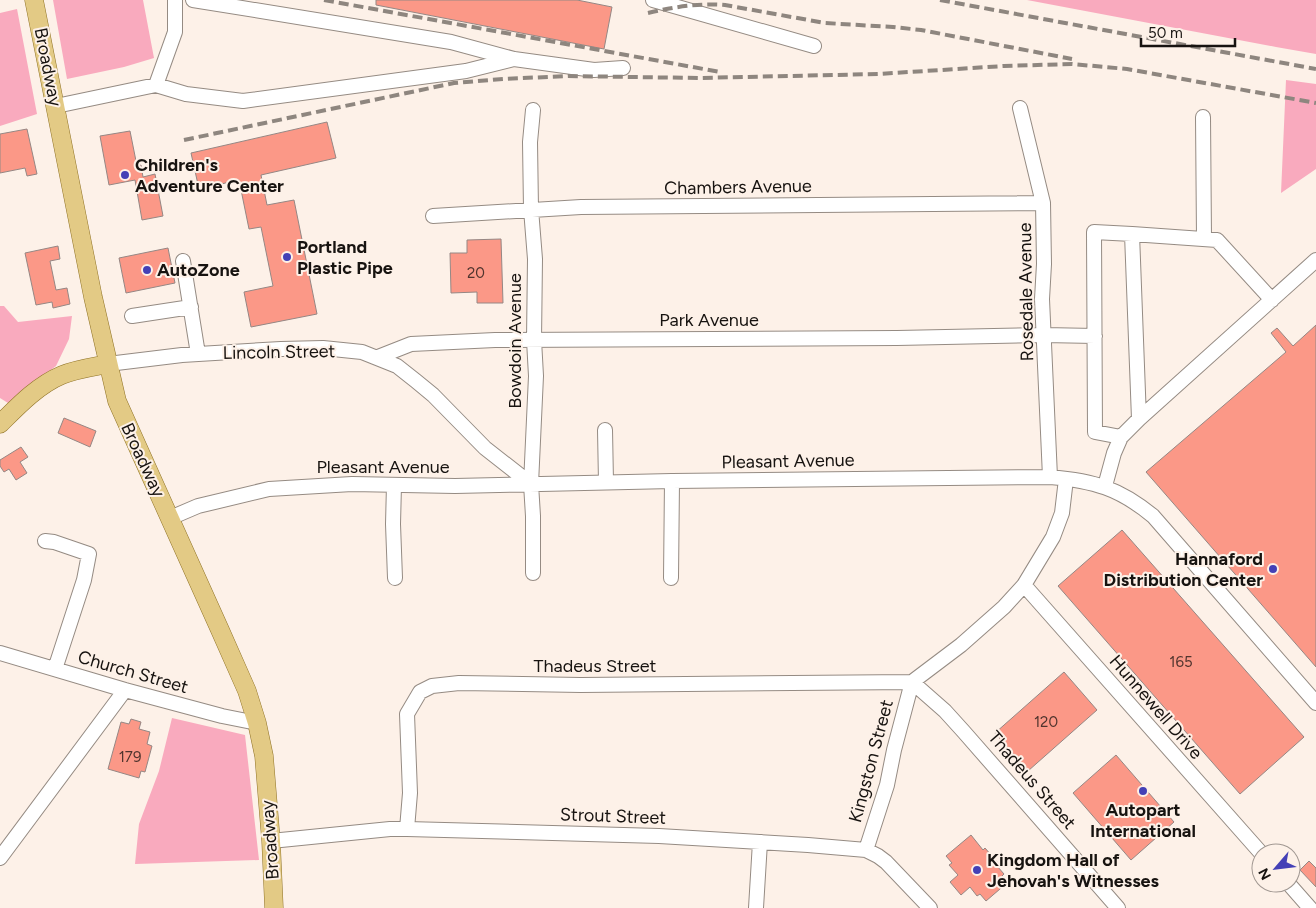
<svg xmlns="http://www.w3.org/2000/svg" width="1316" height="908" font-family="Figtree,sans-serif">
	<rect width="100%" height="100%" fill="#fdf1e8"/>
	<!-- green -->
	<path fill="#f9aabe" d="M53,0H143L154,58L124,67L67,79Z
		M1027,0H1316V54L1276,47Z
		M17,9L37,114L0,126V13Z
		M1286,80L1316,84V169L1281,193Z
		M0,306H4L18,322L72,316L69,339L56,366L8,403L0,398Z
		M172,718L245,735L259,860L135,864L139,824L159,771Z"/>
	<!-- building -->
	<path fill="#fb9887" stroke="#958784" d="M376,0H577L612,7L604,49L376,5Z
		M327,122L336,158L261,175L267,205L294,200L317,314L251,327L244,292L273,286L261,227L249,229L239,180L199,189L191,153Z
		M27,129L37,174L27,176L25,168L0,173V134Z
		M130,131L137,166L141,165L143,177L155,174L163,216L142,220L135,180L109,185L100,136Z
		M501,239L503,303H477V292L451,293L450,253H467V240Z
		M58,246L60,259L50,261L56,290L67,288L70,304L53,308L52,302L36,305L25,253Z
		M168,248L175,283L126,293L119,258Z
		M1316,325V667L1146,472L1286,352L1271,333L1277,328L1293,346Z
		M64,418L96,431L90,447L58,433Z
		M21,447L28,457L20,462L27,473L16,480L9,469L4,472L0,466V460Z
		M1122,530L1304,737L1240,794L1058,586Z
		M1064,672L1097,710L1028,771L995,733Z
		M131,719L141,722L139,729L150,732L147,744L152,746L145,772L141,771L139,778L108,769L121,722L129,724Z
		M1116,755L1174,822L1131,860L1073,793Z
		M971,835L983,850L985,848L999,864L997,866L1004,874L1002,876L1007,883L986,901L980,894L977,896L970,887L961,895L950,882L958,875L949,865L952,863L946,856Z
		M1309,861L1316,868V887L1300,870Z"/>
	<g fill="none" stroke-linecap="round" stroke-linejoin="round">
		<!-- minor casing -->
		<g stroke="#958b83" stroke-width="16">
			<path id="minor" d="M193,0L451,42L514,59L594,70L623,68
				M653,0L814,46
				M156,85L175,32V0
				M56,106L156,85L186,94L243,101L466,71L514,59
				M1020,108L1043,203L1044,264L1042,299L1050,477
				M533,110L530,142L531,209L535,259L534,340L536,376L531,484L533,516V573
				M1203,117L1204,238
				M433,216L581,207L1043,203
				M1132,234L1217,240L1272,300
				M183,261L198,354
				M132,316L191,307
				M378,357L411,344L495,340L897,338L1044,335L1095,336
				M108,364L182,355L281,349L323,348L362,352L397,366L416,381L433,395L485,448L531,484
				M605,430L606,482
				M1121,437L1095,432L1094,232L1132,234L1139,419
				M394,485L393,524L395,578
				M1105,486L1114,453L1121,437L1139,419L1316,260
				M170,518L198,506L269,489L352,484L455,486L672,481L1050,477C1094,481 1119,488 1153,516L1316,703
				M45,541L54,542L89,554L84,580L55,669
				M671,578L672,481
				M1024,585L1261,853
				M0,653L125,690L222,716L257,723
				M407,829L410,793L407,714L420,692L432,686L459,683L581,685L912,682L945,711L964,732L1118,908
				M271,841L390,829H407L659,836L808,845L866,850L878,856L886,862L930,908
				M866,850L887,785L894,750L912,682L961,645L1004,607L1024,585L1053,537L1062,513L1066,479
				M0,858L125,690
				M1288,883L1310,908
				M756,908L760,842"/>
		</g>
		<!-- major casing -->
		<g stroke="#907327" stroke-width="19">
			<path id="major" d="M34,0L93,297L117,401L220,630L247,691L257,723L264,756L271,841L274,908
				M0,424C18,406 38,385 62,375C77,369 93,367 108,364"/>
		</g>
		<!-- minor -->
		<use href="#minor" stroke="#fff" stroke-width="14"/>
		<!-- major -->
		<use href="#major" stroke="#e3ca85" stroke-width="18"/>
		<!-- rail -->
		<path stroke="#8e867f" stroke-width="4" stroke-dasharray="10 5" stroke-linecap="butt" d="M324,0L720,72
			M940,0L1316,69
			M648,13C674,7 698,3 725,5L825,23L893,27L921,30L1072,59
			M184,140L454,83L503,79L568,76L698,78L878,74L1004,66L1072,64L1127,69L1316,103"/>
	</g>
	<!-- markers -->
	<g fill="#4440b6" stroke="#fdf1e8" stroke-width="2">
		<circle cx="125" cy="175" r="5"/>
		<circle cx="287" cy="257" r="5"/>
		<circle cx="147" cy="270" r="5"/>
		<circle cx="1273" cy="569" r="5"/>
		<circle cx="1143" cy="791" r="5"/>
		<circle cx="977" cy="870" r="5"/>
	</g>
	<g text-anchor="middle" stroke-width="4" stroke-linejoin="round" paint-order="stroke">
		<!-- number labels -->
		<g font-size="15" fill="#50342e">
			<text x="476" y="278">20</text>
			<text x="1181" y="667">165</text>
			<text x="1046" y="727">120</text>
			<text x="130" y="762">179</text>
		</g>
		<!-- street labels -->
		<g font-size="18" fill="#171310" stroke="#fdf1e8">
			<text transform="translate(48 67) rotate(79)" y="6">Broadway</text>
			<text transform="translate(738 187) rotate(-1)" y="6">Chambers Avenue</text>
			<text transform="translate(1026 292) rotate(-91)" y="6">Rosedale Avenue</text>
			<text x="709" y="326">Park Avenue</text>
			<text transform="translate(515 341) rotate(-90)" y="6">Bowdoin Avenue</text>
			<text transform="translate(279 352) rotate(-1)" y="6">Lincoln Street</text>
			<text transform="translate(143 460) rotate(65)" y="6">Broadway</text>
			<text transform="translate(788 461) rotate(-1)" y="6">Pleasant Avenue</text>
			<text x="383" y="473">Pleasant Avenue</text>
			<text x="595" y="672">Thadeus Street</text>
			<text transform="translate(133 672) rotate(16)" y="6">Church Street</text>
			<text transform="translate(1156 707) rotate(49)" y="6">Hunnewell Drive</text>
			<text transform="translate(871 761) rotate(-75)" y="6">Kingston Street</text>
			<text transform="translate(1032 780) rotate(49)" y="6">Thadeus Street</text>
			<text transform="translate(613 816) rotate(2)" y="6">Strout Street</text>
			<text transform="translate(270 840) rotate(-94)" y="6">Broadway</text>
		</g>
		<!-- poi labels -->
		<g font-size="18" font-weight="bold" fill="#171310" stroke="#fdf1e8" text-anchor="start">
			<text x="135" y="171">Children's<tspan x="135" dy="21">Adventure Center</tspan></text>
			<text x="297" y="253">Portland<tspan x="297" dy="21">Plastic Pipe</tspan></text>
			<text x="157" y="276">AutoZone</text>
			<text x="1263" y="565" text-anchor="end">Hannaford<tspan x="1263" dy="21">Distribution Center</tspan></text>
			<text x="1143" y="816" text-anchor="middle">Autopart<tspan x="1143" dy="21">International</tspan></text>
			<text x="987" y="866">Kingdom Hall of<tspan x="987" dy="21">Jehovah's Witnesses</tspan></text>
		</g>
	</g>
	<!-- north arrow -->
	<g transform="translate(1276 868) rotate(242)"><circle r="24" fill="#fdf1e8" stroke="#a19892"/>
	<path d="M0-4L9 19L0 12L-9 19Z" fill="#4440b6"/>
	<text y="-8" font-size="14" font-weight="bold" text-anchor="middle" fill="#171310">N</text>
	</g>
	<!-- scale -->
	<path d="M1141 38v8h94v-8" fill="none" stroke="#171310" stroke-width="2.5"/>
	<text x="1148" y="38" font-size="15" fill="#171310" stroke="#fdf1e8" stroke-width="4" paint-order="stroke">50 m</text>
</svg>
